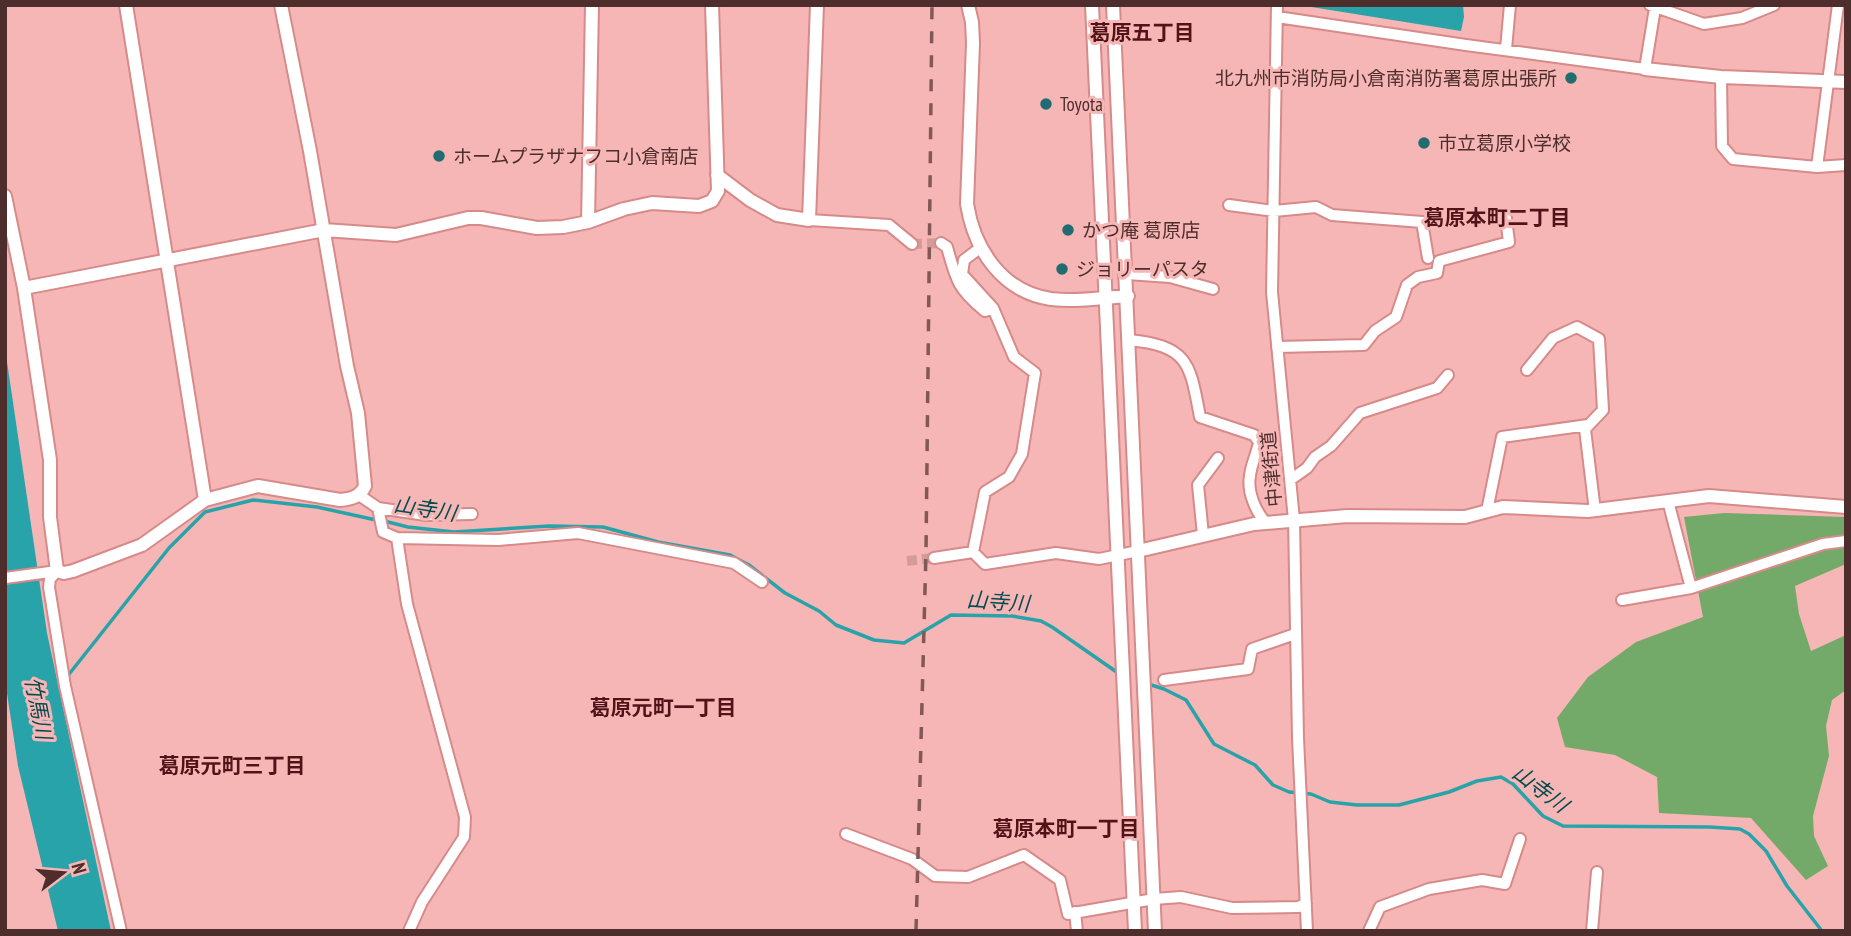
<svg xmlns="http://www.w3.org/2000/svg" width="1851" height="936" font-family="'PT Sans Narrow','Noto Sans JP',sans-serif">
	<rect width="100%" height="100%" fill="#f6b6b5"/>
	<!-- green -->
	<path fill="#74aa69" d="M1724,513L1846,517V564L1795,586L1799,614L1811,651L1846,635V690L1832,700L1826,726L1829,756L1813,816L1814,836L1828,866L1806,880L1751,818L1659,813L1657,777L1615,755L1565,747L1557,718L1588,677L1636,642L1703,617L1684,517Z"/>
	<!-- water -->
	<path fill="#28a3a9" d="M1299,5H1463L1464,17L1461,31Z
		M5,348L47,633L111,931H58L18,766L5,680Z"/>
	<g fill="none" stroke-linecap="round" stroke-linejoin="round">
		<!-- stream -->
		<path stroke="#28a3a9" stroke-width="3.5" d="M384,521L408,527L454,532L549,526L603,527L658,542L730,555L749,565L785,593L819,611L836,625L874,640L904,643L951,615L1012,616L1041,621L1052,627L1118,673
			M66,678L169,548L205,512L253,500L317,507L376,520
			M1148,684L1164,689L1186,700L1214,744L1255,765L1273,785L1289,792L1311,794L1330,802L1357,805H1399L1449,792L1477,781L1501,777L1513,784L1543,816L1563,826L1710,827L1740,829L1749,834L1766,851L1787,886L1822,931"/>
		<!-- minor-tunnel -->
		<path stroke="#d49b9a" stroke-width="10" stroke-dasharray="10 5" stroke-linecap="butt" d="M912,244L941,243
			M907,561L934,558"/>
		<!-- minor casing -->
		<g stroke="#d68a89" stroke-width="14">
			<path id="minor" d="M1277,5L1272,292L1294,520L1298,738L1307,931
				M1650,5L1704,24L1742,18L1774,5
				M1277,17L1466,45L1645,69L1655,8
				M1506,49L1510,5
				M1721,77L1722,146L1733,159L1817,167L1846,165
				M1817,167L1838,5
				M1229,205L1274,211L1316,207L1332,215L1422,222L1428,258
				M809,220L889,225L912,244
				M941,243L947,247C956,280 958,289 985,311L993,308
				M1127,274L1170,277L1213,289
				M1129,340C1190,346 1190,365 1200,417L1254,435L1259,442C1257,454 1251,464 1250,476C1247,492 1256,512 1266,523
				M1277,347L1364,345L1375,331L1396,317L1407,285L1418,277L1437,273L1439,261L1509,242L1506,218
				M1527,370L1553,338L1577,327L1599,339L1603,410L1585,429L1595,511
				M1290,480L1307,468L1315,457L1331,446L1360,413L1437,388L1448,375
				M359,495L378,508L383,532L397,538L498,540L578,533L734,563L762,582
				M1668,501L1691,588
				M378,508L426,515L472,514
				M1487,511L1502,437L1588,425
				M1203,535L1198,485L1218,458
				M397,538L407,604L465,817L464,837L422,902L409,931
				M973,552L985,492L1009,477L1022,454L1035,373L1014,357L993,308L962,274L964,260L980,248
				M934,558L973,552L985,564L1056,553L1099,559L1138,551
				M57,571L50,579L49,587L65,686L121,931
				M5,578L57,571
				M1622,600L1691,588L1823,544L1846,541
				M1164,680L1248,669L1252,649L1295,634
				M846,834L912,859L935,876L968,877L1024,855L1060,880L1068,914L1154,899L1181,897L1232,908L1298,907L1306,904
				M1075,912L1077,931
				M1369,931L1380,907L1429,889L1482,880L1505,884L1520,839
				M1592,931L1597,872"/>
		</g>
		<!-- tertiary casing -->
		<g stroke="#d68a89" stroke-width="16">
			<path id="tertiary" d="M126,5L205,500
				M968,5L972,22L973,43L967,204C974,249 1002,292 1051,299C1077,302 1102,298 1128,296
				M1092,5L1135,931
				M1113,5L1155,931
				M1645,69L1721,77L1846,82
				M717,175L750,200L777,215L809,220L817,5
				M5,196L24,288L50,460V517L57,571L64,573L73,571L142,545L205,500L258,486L340,500C351,499 360,497 365,486L358,413L347,366L310,151L281,5
				M588,222L592,5
				M24,288L324,230L396,235L468,218H481L537,228L563,227L588,222L624,209L652,203L699,206L712,201L718,191L712,5
				M1138,551L1254,524L1347,516L1465,517L1503,507L1588,511L1709,496L1846,507"/>
		</g>
		<!-- minor -->
		<use href="#minor" stroke="#fff" stroke-width="10"/>
		<!-- tertiary -->
		<use href="#tertiary" stroke="#fff" stroke-width="12"/>
		<!-- rail -->
		<path stroke="#815857" stroke-width="3.5" stroke-dasharray="12 12" stroke-linecap="butt" d="M916,931L926,552L932,5"/>
	</g>
	<!-- markers -->
	<g fill="#206c70" stroke="#f6b6b5" stroke-width="2.5">
		<circle cx="1571" cy="78" r="7"/>
		<circle cx="1046" cy="104" r="7"/>
		<circle cx="1424" cy="143" r="7"/>
		<circle cx="439" cy="156" r="7"/>
		<circle cx="1068" cy="230" r="7"/>
		<circle cx="1062" cy="269" r="7"/>
	</g>
	<g text-anchor="middle" stroke-width="6" stroke-linejoin="round" paint-order="stroke">
		<!-- poi labels -->
		<g font-size="19" fill="#4d2e2d" stroke="#f6b6b5" text-anchor="start">
			<text x="1557" y="85" text-anchor="end">北九州市消防局小倉南消防署葛原出張所</text>
			<text x="1060" y="111">Toyota</text>
			<text x="1438" y="150">市立葛原小学校</text>
			<text x="453" y="163">ホームプラザナフコ小倉南店</text>
			<text x="1082" y="237">かつ庵 葛原店</text>
			<text x="1076" y="276">ジョリーパスタ</text>
		</g>
		<!-- street labels -->
		<g font-size="19" fill="#4d2e2d" stroke="#f6b6b5">
			<text transform="translate(1271 469) rotate(-95)" y="7">中津街道</text>
		</g>
		<!-- neighbourhood labels -->
		<g font-size="21" font-weight="bold" fill="#521318" stroke="#f6b6b5">
			<text x="1142" y="40">葛原五丁目</text>
			<text x="1497" y="225">葛原本町二丁目</text>
			<text x="663" y="715">葛原元町一丁目</text>
			<text x="232" y="773">葛原元町三丁目</text>
			<text x="1066" y="836">葛原本町一丁目</text>
		</g>
		<!-- water labels -->
		<g font-size="21" font-style="italic" fill="#034c4f" stroke="#f6b6b5">
			<text transform="translate(425 509) rotate(9)" y="7">山寺川</text>
			<text transform="translate(998 602) rotate(4)" y="7">山寺川</text>
			<text transform="translate(38 708) rotate(79)" y="7">竹馬川</text>
			<text transform="translate(1540 789) rotate(37)" y="7">山寺川</text>
		</g>
	</g>
	<!-- border -->
	<rect width="1851" height="936" fill="none" stroke="#4d2e2d" stroke-width="14"/>
	<!-- north arrow -->
	<g transform="translate(63 873) rotate(74)" stroke="#f6b6b5" stroke-width="5" paint-order="stroke">
	<path d="M0-5L12 26L0 18L-12 26Z" fill="#4d2e2d"/>
	<text y="-10" font-size="19" font-weight="bold" text-anchor="middle" fill="#4d2e2d">N</text>
	</g>
</svg>
